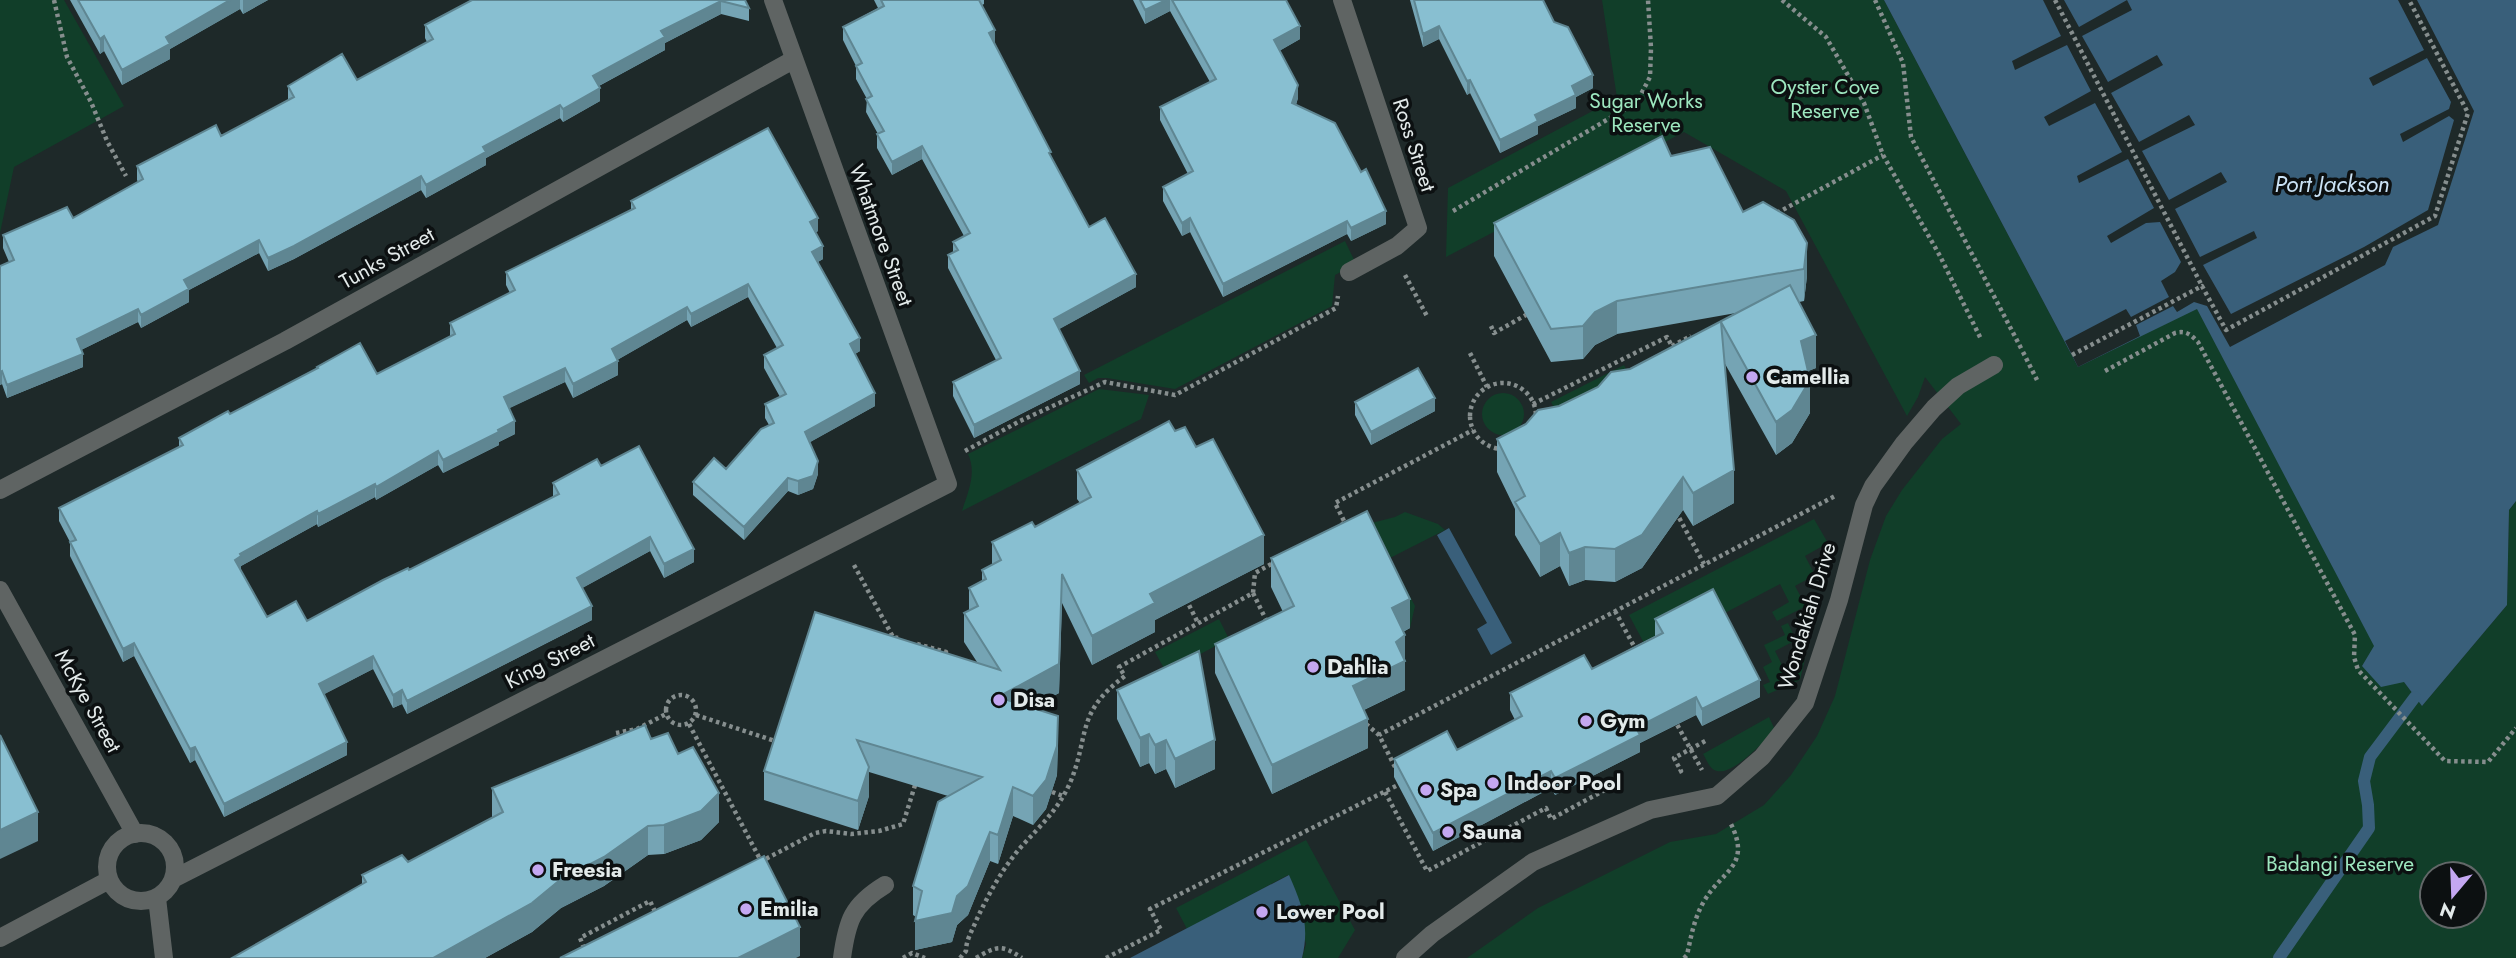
<svg xmlns="http://www.w3.org/2000/svg" width="2516" height="958" font-family="Jost,sans-serif">
	<rect width="100%" height="100%" fill="#1e2929"/>
	<!-- green -->
	<path fill="#113e29" fill-rule="evenodd" d="M0,0H64L124,106L14,167L0,233Z
		M1602,0H1884L2078,367L2197,308L2375,647L2362,666L2404,682L2422,706L2507,605L2509,510L2516,501V958H1467L1538,908L1670,842L1716,834L1764,805L1791,775L1817,736L1835,696L1870,560L1886,516L1902,490L1942,439L1961,424L1925,377L1918,397L1907,416L1786,191L1684,132L1446,257L1448,188L1617,98ZM2432,874H2474V916H2432Z
		M1345,241L1356,264L1335,275L1332,306L1175,389L1107,378H1098L1089,383L1084,375Z
		M1624,365L1629,375L1556,411L1551,402Z
		M1099,389L1149,395L1141,419L962,511C968,492 977,473 968,454Z
		M1482 414a21 21 0 1 1 42 0a21 21 0 1 1-42 0Z
		M1405,512L1438,524L1445,530L1390,558L1415,606L1410,628L1360,526L1395,517Z
		M1814,519L1828,543L1805,556L1815,575L1795,586L1806,606L1777,621L1772,612L1789,602L1780,584L1723,614L1678,707L1629,615Z
		M1219,619L1229,639L1166,672L1155,652Z
		M1788,623L1796,640L1775,651L1784,669L1805,659L1800,680L1768,694L1763,685L1770,682L1763,667L1772,662L1764,645L1785,635L1781,626Z
		M1769,717L1775,730C1764,741 1734,775 1717,771C1709,769 1707,760 1703,754Z
		M1306,840L1355,930L1338,958H1302L1306,944L1288,875L1187,929L1176,908Z"/>
	<!-- water -->
	<path fill="#395f7a" d="M1884,0H2516V501L2509,510L2507,605L2422,706L2404,682L2381,687L2362,666L2374,646L2197,309L2078,367Z
		M1449,528L1512,643L1491,655L1477,629L1487,623L1437,535Z
		M1289,875C1302,904 1310,926 1302,958H1130Z"/>
	<!-- pier -->
	<path fill="#1e2929" d="M2043,0H2064L2079,27L2127,0L2132,10L2082,36L2108,82L2157,55L2163,65L2111,93L2139,142L2189,115L2195,125L2142,151L2169,200L2221,172L2227,182L2175,209L2200,257L2254,231L2257,238L2203,265L2231,314L2364,247L2428,210L2454,120L2449,116L2403,142L2400,134L2449,109L2451,102L2427,58L2373,86L2369,78L2424,50L2398,0H2417L2474,111L2438,225L2393,247L2385,265L2230,347L2207,306L2194,302L2177,312L2173,306L2136,325L2140,336L2078,367L2065,341L2126,309L2131,317L2169,297L2161,281L2175,272L2181,262L2160,222L2146,223L2111,243L2107,236L2154,208L2128,159L2079,183L2077,176L2122,152L2095,103L2049,126L2044,117L2091,91L2067,45L2015,70L2012,61L2061,36Z"/>
	<g fill="none" stroke-linecap="round" stroke-linejoin="round">
		<!-- stream -->
		<path stroke="#395f7a" stroke-width="12" d="M2279,958L2369,828L2368,805L2364,781L2370,757L2415,697"/>
		<!-- path -->
		<path stroke="#868e8e" stroke-width="4.5" stroke-dasharray="3.5 3.5" stroke-linecap="butt" d="M54,0L67,57L91,102L107,141L126,176
			M1782,0L1826,37L1864,103L1883,155L1940,256L1981,339
			M1875,0L1903,63L1911,137L2022,350
			M2055,0L2202,286
			M1453,211L1637,102L1650,77L1651,48L1648,0
			M1777,213L1883,155
			M1405,275L1428,318
			M1491,326L1494,333L1526,315
			M1672,346L1691,336
			M2023,352L2037,380
			M1470,353L1487,387
			M2072,355L2202,286L2226,330L2435,216L2468,113L2409,0
			M2105,371L2175,333C2186,330 2191,335 2198,342L2355,635L2354,657L2358,670L2445,761L2488,762L2516,728
			M1470 416a33 33 0 1 1 66 0a33 33 0 1 1-66 0Z
			M1533,404L1667,337L1674,350
			M965,451L1020,421L1105,382L1175,395L1336,308L1338,296
			M1676,512L1704,564
			M1341,525L1345,523L1335,503L1473,430
			M854,565L893,637L898,638
			M1253,593L1268,624
			M1186,599L1198,623
			M1615,611L1636,650
			M917,644L946,652L945,658
			M666 710a15 15 0 1 1 30 0a15 15 0 1 1-30 0Z
			M696,715L778,742
			M1674,719L1702,770
			M689,724L761,861
			M1366,724L1379,735
			M616,733L637,729L666,714
			M1395,767L1379,735L1835,496
			M1679,772L1681,771L1674,758L1707,740
			M1052,792L1063,796
			M1385,792L1427,871L1546,808L1551,819L1616,784L1620,793
			M760,862L815,833L826,831L851,834L879,831L903,824L916,782
			M584,948L580,938L650,901L657,916
			M903,958L912,953L925,958
			M960,958L966,951C966,940 972,931 976,921C988,895 1002,869 1021,847C1040,826 1058,810 1070,783C1090,735 1075,713 1125,676L1119,667L1253,593L1255,573L1275,562
			M976,958C997,946 1001,944 1022,958
			M1106,958L1161,930L1150,909L1402,783
			M1684,958L1687,955C1691,937 1694,919 1703,903C1721,870 1753,867 1730,822"/>
		<!-- lane -->
		<path stroke="#5f6463" stroke-width="18" d="M842,958C847,921 852,905 885,885
			M1405,958L1432,934L1533,862L1650,810L1717,796L1762,757L1805,703L1839,600L1864,505L1873,486L1904,443L1934,408L1958,386L1994,365"/>
		<!-- street -->
		<path stroke="#5f6463" stroke-width="18" d="M1342,0L1418,228L1397,246L1349,272
			M0,490L285,341L793,60
			M0,590L135,834
			M107 867a34 34 0 1 1 68 0a34 34 0 1 1-68 0Z
			M173,879L948,484L773,0
			M157,898L164,958
			M0,938L109,880"/>
	</g>
	<!-- wall -->
	<path fill="#75a4b4" d="M70,0H268L243,14L240,9L170,49V59L122,85L104,51L100,54Z
		M472,0H745L749,8V21L721,14L665,43V50L599,86L600,101L563,122L560,118L486,158V165L426,198L421,190L294,259L268,271L259,253L189,290V302L141,328L138,322L81,350L83,367L7,398L2,384L0,385V266L9,262L3,248V235L73,218L138,182L137,180V166L221,136L288,100V86L357,80L427,42L425,38V25Z
		M874,0H984V4L982,5L995,43L994,44L1051,158L1089,227L1136,287L1059,329L1080,384L974,438L953,396V382L996,360L948,268V255L953,253V242L964,236L922,159L892,175L877,148V134H878L866,112L867,99L856,79V66L843,40V27L878,8Z
		M1133,0H1286L1300,39L1279,51L1298,98L1296,105L1386,224L1351,241L1347,234L1223,297L1190,232L1182,236L1163,201V187L1188,174L1160,120V107L1210,82L1170,11L1145,24Z
		M1410,0H1543L1554,22L1593,88L1576,97V108L1538,126V134L1500,153L1470,93L1467,95L1439,39L1423,47Z
		M1671,156L1743,212L1794,220L1807,276L1804,301L1799,302L1816,368L1808,371L1810,413L1792,443L1776,455L1724,362L1734,503L1693,526L1683,510L1642,568L1615,582L1585,580L1569,586L1560,566L1540,577L1515,535V509L1497,472V439L1559,406L1598,387L1630,369L1736,313L1617,334L1595,345L1583,359L1551,362L1494,256V223Z
		M631,201L818,231L815,233L823,259L818,262L860,351L855,354L875,406L810,442L818,474L813,489L798,495L788,491L744,540L693,495V482L726,469L769,425L765,418V404L780,397L764,368V355L777,348L748,297L691,327L687,320L617,360L618,375L573,398L565,382L509,408L515,434L499,442V445L443,473L438,465L376,500L375,497L318,527L317,524L241,566L240,570L267,617L307,621L553,497V483L601,466L694,562L664,578L650,551L582,588L592,620L407,714L402,704L393,708L373,669L324,694L347,755L224,817L195,760L190,763L134,656L123,662L70,556V542L59,521V508L179,447V438L230,414L317,369V367L377,374L450,336V323L510,293L506,285V272L631,210Z
		M1355,402L1435,411L1371,445L1355,415Z
		M1175,431L1196,447L1264,564L1155,620V632L1092,665L1062,603L1059,693L1031,708L1058,745L1057,775L1046,809L1033,825L1013,816L998,864L990,861L968,915L957,925L952,942L915,950L916,917L913,915V886L948,796L869,772V796L858,830L764,800V771L977,662L964,642V613L969,611V588L982,581V570L992,565V542L1035,527L1080,503L1077,499V470Z
		M1271,558L1410,628L1403,632L1405,635V690L1364,710L1368,748L1272,794L1215,673V644L1283,612L1271,587Z
		M1655,619L1760,697L1702,726L1696,715L1640,743V752L1555,795L1551,788L1433,851L1394,777V759L1457,750L1515,720L1510,710V693L1592,669L1655,636Z
		M1117,690L1215,769L1175,788L1166,769L1155,774L1149,763L1140,767L1117,719Z
		M651,739L678,754L719,822L701,840L664,854L648,855L604,886L561,908L532,932L485,958H232L362,884V875L408,862L492,818V788Z"/>
	<!-- shaded-wall -->
	<path fill="#5f8692" d="M230,0H240V9L170,49V59L122,85V70L166,37Z
		M243,0H268L243,14Z
		M1166,0H1170V11L1145,24V10Z
		M721,1V14L665,43V50L593,89V76L661,31Z
		M1300,26V39L1274,54V40Z
		M1439,26V39L1423,47V34Z
		M995,30V43L989,47V33Z
		M104,36V51L100,54V39Z
		M1593,75V88L1576,97V108L1538,126V134L1500,153V140L1535,115L1572,86Z
		M1470,80V93L1467,95V81Z
		M1298,85V98L1292,116V103Z
		M600,88V101L563,122V109Z
		M560,105V118L486,158V165L426,198V185L483,147Z
		M922,146V159L892,175V162Z
		M421,176V190L294,259L268,271V258Z
		M1386,211V224L1351,241V228Z
		M818,218V231L810,235V222Z
		M1190,218V232L1182,236V223Z
		M1347,221V234L1223,297V284Z
		M259,240V253L189,290V302L141,328V315L184,280Z
		M1807,243V276L1804,301V269Z
		M823,246V259L812,265V252Z
		M1136,274V287L1054,332V319Z
		M748,284V297L691,327V314Z
		M1617,301V334L1595,345L1583,359V326L1595,312Z
		M687,307V320L612,363V349Z
		M138,309V322L77,352V339Z
		M1816,335V368L1801,374V341Z
		M860,338V351L850,357V344Z
		M83,354V367L7,398V385Z
		M618,361V375L573,398V384Z
		M565,368V382L504,411V397Z
		M2,371V384L0,385V372Z
		M1080,371V384L974,438V425Z
		M1810,380V413L1792,443L1776,455V422Z
		M875,393V406L805,445V432Z
		M1435,398V411L1371,445V432Z
		M515,421V434L499,442V445L443,473V460Z
		M438,451V465L376,500V487Z
		M818,461V474L813,489L798,495V481Z
		M1734,470V503L1693,526V493Z
		M1683,477V510L1642,568L1615,582V549Z
		M788,478V491L744,540V527Z
		M375,484V497L318,527V514Z
		M317,511V524L241,566V569L235,573V560L240,554Z
		M1560,533V566L1540,577V544Z
		M1264,535V564L1155,620V632L1092,665V636L1150,594Z
		M650,537V551L577,591V578Z
		M1585,547V580L1569,586V553Z
		M694,549V562L664,578V564Z
		M1062,574L1059,693L998,726V697Z
		M1410,599V628L1392,637V608Z
		M592,606V620L407,714V701Z
		M1405,635V690L1353,715V686L1396,642Z
		M134,643V656L123,662V649Z
		M373,656V669L319,697V684Z
		M1760,680V697L1702,726V709Z
		M402,690V704L393,708V695Z
		M1696,697V715L1640,743V752L1555,795V778L1636,728Z
		M1058,716L1057,775L1046,809L1033,825V796Z
		M1368,719V748L1272,794V765Z
		M1149,734V763L1140,767V738Z
		M1166,740V769L1155,774V745Z
		M1215,740V769L1175,788V759Z
		M347,742V755L224,817V804Z
		M195,747V760L190,763V749Z
		M869,767V796L858,830V801Z
		M1551,771V788L1433,851V833Z
		M1013,787V816L998,864V835Z
		M719,793V822L701,840L664,854V825Z
		M38,812V841L0,859V830Z
		M648,826V855L604,886L561,908L532,932L485,958H433Z
		M990,832V861L968,915L957,925L952,942L915,950V921L957,896Z
		M800,927V956L796,958H738Z"/>
	<!-- building -->
	<path fill="#88bfd1" stroke="#5f8692" stroke-width="2" d="M78,0H230L166,37L170,44L122,70L104,36L100,39Z
		M472,0H745L749,8L721,1L661,31L665,37L593,76L600,88L563,109L560,105L483,147L486,152L426,185L421,176L294,246L268,258L259,240L184,280L189,289L141,315L138,309L77,339L83,354L7,385L2,371L0,372V266L14,260L3,235L67,207L73,218L143,179L137,166L216,125L221,136L294,97L288,86L342,54L357,80L433,39L425,25Z
		M881,0H979L995,30L989,33L1051,152L1049,153L1089,227L1105,218L1136,274L1054,319L1080,371L974,425L953,382L1001,358L948,255L958,250L953,242L970,233L922,146L892,162L877,134L884,131L866,99L872,96L856,66L862,63L843,27L884,6Z
		M1140,0H1166L1145,10Z
		M1172,0H1286L1300,26L1274,40L1298,85L1292,103L1335,123L1361,172L1366,169L1386,211L1351,228L1347,221L1223,284L1190,218L1182,223L1163,187L1193,171L1160,107L1216,79Z
		M1414,0H1543L1554,22L1568,27L1593,75L1572,86L1576,95L1535,115L1538,121L1500,140L1470,80L1467,81L1439,26L1423,34Z
		M768,128L818,218L810,222L823,246L812,252L860,338L850,344L875,393L805,432L818,461L813,476L798,481L788,478L744,527L693,482L714,458L726,469L761,429L774,423L765,404L786,394L764,355L783,345L748,284L691,314L687,307L612,349L618,361L573,384L565,368L504,397L515,421L498,430L499,432L443,460L438,451L376,487L375,484L318,514L317,511L240,554L241,556L235,560L267,617L296,601L307,621L383,580L408,568L409,570L559,494L553,483L597,459L601,466L639,446L694,549L664,564L650,537L577,578L592,606L407,701L402,690L393,695L373,656L319,684L347,742L224,804L195,747L190,749L134,643L123,649L70,542L76,540L59,508L183,445L179,438L228,411L230,414L318,368L317,367L360,343L377,374L455,334L450,323L515,290L506,272L635,208L631,201Z
		M1662,136L1671,156L1710,147L1743,212L1763,202L1794,220L1807,243L1804,269L1617,301L1595,312L1583,326L1551,329L1494,223Z
		M1790,285L1816,335L1801,341L1810,380L1792,410L1776,422L1721,322L1734,470L1693,493L1683,477L1642,535L1615,549L1585,547L1569,553L1560,533L1540,544L1515,502L1525,496L1497,439L1526,424L1538,410L1559,406L1598,387L1611,372L1630,369Z
		M1418,368L1435,398L1371,432L1355,402Z
		M1169,421L1175,431L1185,427L1196,447L1213,439L1264,535L1150,594L1155,603L1092,636L1062,574L1059,664L998,697L1058,716L1057,746L1046,780L1033,796L1013,787L998,835L990,832L968,886L957,896L952,913L915,921L922,891L913,886L938,802L982,777L857,740L869,767L858,801L764,771L815,612L1000,670L964,613L978,606L969,588L986,579L982,570L1001,560L992,542L1032,522L1035,527L1091,497L1077,470Z
		M1367,511L1410,599L1392,608L1405,635L1396,642L1405,661L1353,686L1368,719L1272,765L1215,644L1294,606L1271,558Z
		M1713,589L1760,680L1702,709L1696,697L1636,728L1640,735L1555,778L1551,771L1433,833L1394,759L1447,731L1457,750L1522,716L1510,693L1584,655L1592,669L1663,633L1655,619Z
		M1199,651L1215,740L1175,759L1166,740L1155,745L1149,734L1140,738L1117,690Z
		M645,725L651,739L668,733L678,754L693,747L719,793L701,811L664,825L648,826L604,857L561,879L532,903L433,958H232L366,882L362,875L402,855L408,862L503,812L492,788Z
		M0,735L38,812L0,830Z
		M764,856L800,927L738,958H560Z"/>
	<!-- markers -->
	<g fill="#c4a7f1" stroke="#0c1011" stroke-width="2.5">
		<circle cx="1752" cy="377" r="7"/>
		<circle cx="1313" cy="667" r="7"/>
		<circle cx="999" cy="700" r="7"/>
		<circle cx="1586" cy="721" r="7"/>
		<circle cx="1493" cy="783" r="7"/>
		<circle cx="1426" cy="790" r="7"/>
		<circle cx="1448" cy="832" r="7"/>
		<circle cx="538" cy="870" r="7"/>
		<circle cx="746" cy="909" r="7"/>
		<circle cx="1262" cy="912" r="7"/>
	</g>
	<g text-anchor="middle" stroke-width="7" stroke-linejoin="round" paint-order="stroke">
		<!-- park labels -->
		<g font-size="21" fill="#9de7bf" stroke="#0c1011">
			<text x="1825" y="94">Oyster Cove<tspan x="1825" dy="24">Reserve</tspan></text>
			<text x="1646" y="108">Sugar Works<tspan x="1646" dy="24">Reserve</tspan></text>
			<text x="2340" y="871">Badangi Reserve</text>
		</g>
		<!-- street labels -->
		<g font-size="21" fill="#e3eaea" stroke="#0c1011">
			<text transform="translate(1414 145) rotate(72)" y="7">Ross Street</text>
			<text transform="translate(881 235) rotate(70)" y="7">Whatmore Street</text>
			<text transform="translate(387 258) rotate(-29)" y="7">Tunks Street</text>
			<text transform="translate(1807 616) rotate(-73)" y="7">Wondakiah Drive</text>
			<text transform="translate(550 661) rotate(-27)" y="7">King Street</text>
			<text transform="translate(88 701) rotate(61)" y="7">McKye Street</text>
		</g>
		<!-- poi labels -->
		<g font-size="21" font-weight="bold" fill="#e3eaea" stroke="#0c1011" text-anchor="start">
			<text x="1766" y="384">Camellia</text>
			<text x="1327" y="674">Dahlia</text>
			<text x="1013" y="707">Disa</text>
			<text x="1600" y="728">Gym</text>
			<text x="1507" y="790">Indoor Pool</text>
			<text x="1440" y="797">Spa</text>
			<text x="1462" y="839">Sauna</text>
			<text x="552" y="877">Freesia</text>
			<text x="760" y="916">Emilia</text>
			<text x="1276" y="919">Lower Pool</text>
		</g>
		<!-- water labels -->
		<g font-size="23" font-style="italic" fill="#cbe3f6" stroke="#0c1011">
			<text x="2332" y="192">Port Jackson</text>
		</g>
	</g>
	<!-- north arrow -->
	<g transform="translate(2453 895) rotate(199)"><circle r="33" fill="#0c1011" stroke="#626768" stroke-width="2"/>
	<path d="M0-5L12 26L0 18L-12 26Z" fill="#c4a7f1"/>
	<text y="-10" font-size="19" font-weight="bold" text-anchor="middle" fill="#e3eaea">N</text>
	</g>
</svg>
